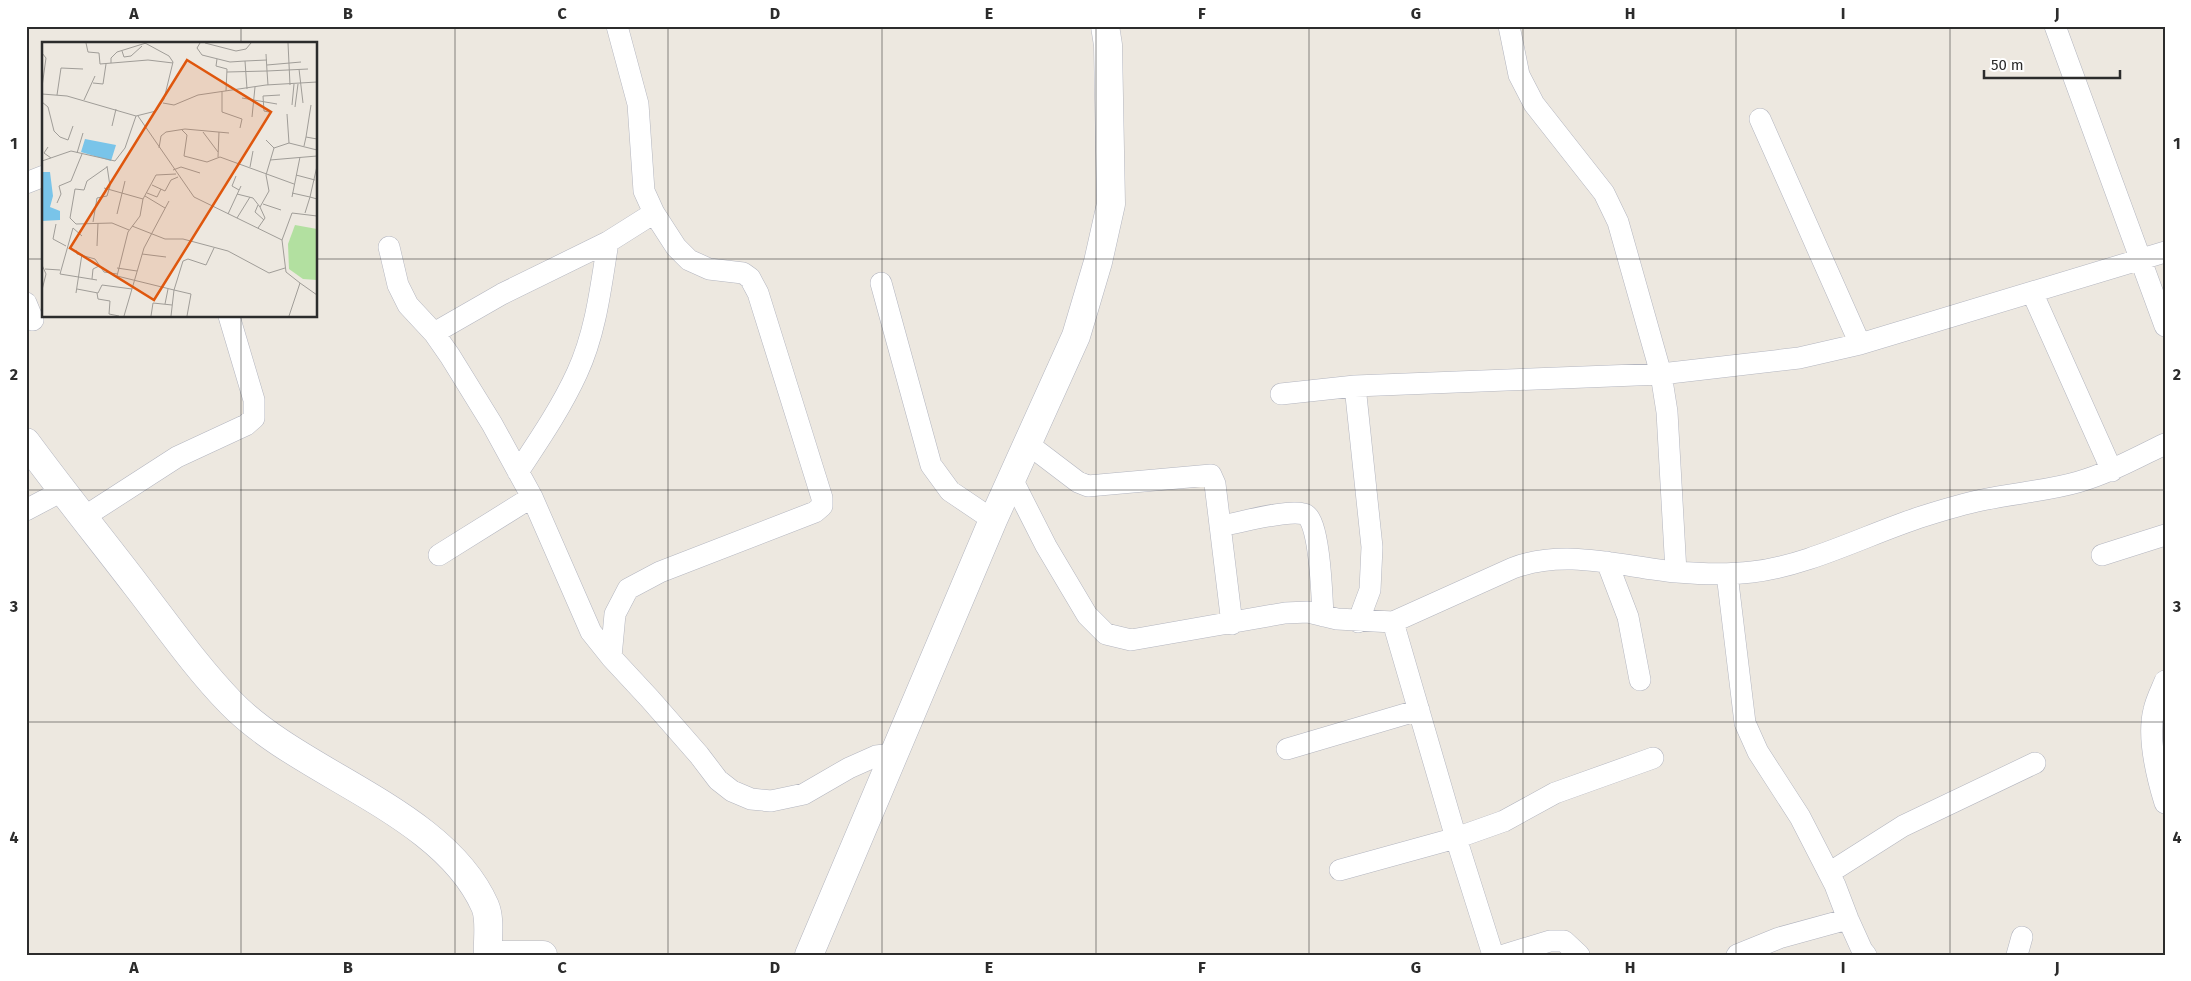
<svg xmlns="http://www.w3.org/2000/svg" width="2191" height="981" font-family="'Fira Sans',sans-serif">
	<rect width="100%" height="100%" fill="#ede8e0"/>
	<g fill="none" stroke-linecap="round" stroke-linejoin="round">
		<!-- street casing -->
		<g stroke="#b3b5bf" stroke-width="22">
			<path id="street" d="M1509,26L1519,75L1534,104L1604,193L1618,222L1661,374L1667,412L1676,572
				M2055,26L2165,326
				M1760,119L1860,344
				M26,183L44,176
				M389,247L398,285L408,305L434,333L450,356L492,424L532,497L591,632L611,657L650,699L699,755L718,780L732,791L751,799L771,801L804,794L849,768L876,756L893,754
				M881,283L931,465L950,491L993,520
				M2032,292L2112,471
				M26,303L33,320
				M434,333L502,294L608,242L654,213
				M1355,386L1372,547L1370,590L1358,622
				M1281,394L1355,386L1661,374L1799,358L1860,344L2165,252
				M1028,444L1078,482L1088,486L1211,475L1215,484L1232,624
				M518,472C539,440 561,408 577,373C596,332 601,286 608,242
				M1012,479L1046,546L1087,615L1106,634L1131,640L1285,613L1308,612L1337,619L1393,622L1513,568C1567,548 1622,567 1677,572C1701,574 1727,575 1752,572C1808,566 1870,533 1924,516C1943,510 1963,504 1982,500C2014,493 2047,491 2078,482C2109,473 2136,458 2165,444
				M26,510L62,491
				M84,517L177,457L246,425L254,418V400L229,316
				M1220,526C1240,523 1286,509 1304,514C1320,517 1322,599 1323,616
				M439,555L532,497
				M2102,555L2165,535
				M1607,562L1628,617L1640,680
				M1727,574L1745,723L1758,752L1800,817L1835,885L1848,919L1862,950L1866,955
				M1393,622L1456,838L1493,955
				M611,657L615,614L628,589L660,572L815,512L822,506V498L758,293L750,278L743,273L709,269L689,260L676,247L654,213L644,191L638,104L617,26
				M2165,681C2161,691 2156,700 2154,710C2147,737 2157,777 2165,803
				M1287,749L1419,710
				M1340,870L1456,838L1504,821L1555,793L1653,758
				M1829,873L1903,826L2035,763
				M1504,955L1550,941H1564L1579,955
				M1737,955L1779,938L1848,919
				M2017,955L2022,937"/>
		</g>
		<!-- secondary casing -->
		<g stroke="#b3b5bf" stroke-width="29">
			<path id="secondary" d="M26,442C62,491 100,538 136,585C167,625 196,667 231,703C301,775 443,811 485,906C491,920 487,940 488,955
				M500,955H543
				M809,955L993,520L1076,336L1098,262L1111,204L1108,45L1105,26"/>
		</g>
		<!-- street -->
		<use href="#street" stroke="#fff" stroke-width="21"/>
		<!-- secondary -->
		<use href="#secondary" stroke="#fff" stroke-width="28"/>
	</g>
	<!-- grid -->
	<path fill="none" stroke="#2c2c2c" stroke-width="1" stroke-opacity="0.55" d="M241,26V44M455,26V955M668,26V955M882,26V955M1096,26V955M1309,26V955M1523,26V955M1736,26V955M1950,26V955M26,259H44M316,259H2165M241,316V955M26,490H2165M26,722H2165"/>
	<!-- overview -->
	<g transform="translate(42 42)">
		<rect width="275" height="275" fill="#ede8e0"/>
		<path d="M253,183L275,187V238L261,237L247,227L246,202Z" fill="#b2e0a0"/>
		<path d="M43,97L74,103L69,119L39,110ZM0,130H8L11,154L8,165L18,169V178L0,179Z" fill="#79c4e9"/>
		<path fill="none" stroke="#a09d98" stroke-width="1" d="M44,1L46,10L57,11L58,22L106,18L131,21M158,1L155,6L160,13L188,20L203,19M163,1L194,9L204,7L209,1M246,1L248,43M80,9L82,15L89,14L100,4M0,11L4,16L0,45M224,12L225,29L266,27M175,17L174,24L185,27L184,49M69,21V16L75,10L104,1M225,23L259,20M257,27L261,61M185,30L225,29L226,43M51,41L61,42L64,22M205,47L203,19L225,18M180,50V70L200,77L198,86M0,52L25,54L94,74L114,69L122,57L131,20L127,14L103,1M15,53L19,26L41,27M200,56L235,62M42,58L53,34M0,60L6,65L12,89L18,95L26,98L31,84M121,61L132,63L156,53L224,43L275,40M250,63L252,42M253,65L256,42M227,70L222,69L221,54L238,53M245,72L247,101L275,108M96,74L152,155L240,198L244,230L258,241L247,274M210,75L213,45M70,84L74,67M140,88L145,93L142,114L165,120L178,115L252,142M161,90L176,110M264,95L269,63M262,104L264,95L275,97M6,105L2,111L9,116M117,106L119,94L124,90L143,87L187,91M232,106L247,101M35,111L41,91M176,115L177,90M228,118L275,114M0,119L29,109L73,119L83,106L94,74M65,125L45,139L42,148L33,147L28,176L34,182L70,181L87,188M208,125L211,109M131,128L139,125L158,131M254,133L273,138M194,134L190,144L197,148M110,143L123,149L129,138L136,135M62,146L101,157M105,151L115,155L119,147M250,151L268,155L275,124M195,152L211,156L218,165L223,176L216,186M103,154L123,166M250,155L258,115M15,161L19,152L17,144L29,139L40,112M221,162L239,168M216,163L213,170L222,178M218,165L227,149L224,133L232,106L224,98M263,171L268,155L275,157M75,172L83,139M186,172L199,144M195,176L208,155M51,180L55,156L65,154L68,144L65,124M14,182L11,197L24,204M90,184L123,197H141L186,209L227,231L243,226M40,194L31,186L18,232L55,238M240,198L250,171L275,174M55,204L56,181M34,208L35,212L53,217L62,230L75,232M100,212L124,215M0,223L4,232L0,248M75,226L95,229M3,227L18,228M50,237L51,227L57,224M258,241L275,253M35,247L56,251L60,243L90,247M34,251L40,212M55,251L56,257L68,259L67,272L77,274M123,262L126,247M82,274L102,206L127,159M109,274L111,261L130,263M129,274L132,248L75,234L86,190L98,174L101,157L114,133L134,132M145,274L149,252L132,248L141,219L146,217L164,223L172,206"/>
		<path fill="#df570e" fill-opacity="0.15" stroke="#df570e" stroke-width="2.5" d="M145,18L229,70L112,258L28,206Z"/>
		<rect width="275" height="275" fill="none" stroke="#2c2c2c" stroke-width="2.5"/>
	</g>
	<!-- border -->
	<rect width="2191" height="981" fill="none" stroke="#ffffff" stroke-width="55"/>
	<!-- scale -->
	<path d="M1984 70v8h136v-8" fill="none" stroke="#2c2c2c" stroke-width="2.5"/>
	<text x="1991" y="70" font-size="15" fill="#2c2c2c" stroke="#ffffff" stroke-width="4" paint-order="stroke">50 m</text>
	<rect x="28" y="28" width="2136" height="926" fill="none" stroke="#2c2c2c" stroke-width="2"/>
	<g font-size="16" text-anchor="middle" font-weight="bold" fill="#2c2c2c">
		<text x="134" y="19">A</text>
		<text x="348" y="19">B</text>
		<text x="562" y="19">C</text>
		<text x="775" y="19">D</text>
		<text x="989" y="19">E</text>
		<text x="1202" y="19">F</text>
		<text x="1416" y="19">G</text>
		<text x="1630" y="19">H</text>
		<text x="1843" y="19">I</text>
		<text x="2057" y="19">J</text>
		<text x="14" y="149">1</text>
		<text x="2177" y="149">1</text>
		<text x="14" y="380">2</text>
		<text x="2177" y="380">2</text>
		<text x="14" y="612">3</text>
		<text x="2177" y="612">3</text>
		<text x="14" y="843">4</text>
		<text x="2177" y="843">4</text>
		<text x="134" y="973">A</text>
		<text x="348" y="973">B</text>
		<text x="562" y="973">C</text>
		<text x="775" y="973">D</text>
		<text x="989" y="973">E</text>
		<text x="1202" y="973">F</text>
		<text x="1416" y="973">G</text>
		<text x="1630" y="973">H</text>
		<text x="1843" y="973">I</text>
		<text x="2057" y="973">J</text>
	</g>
</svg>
